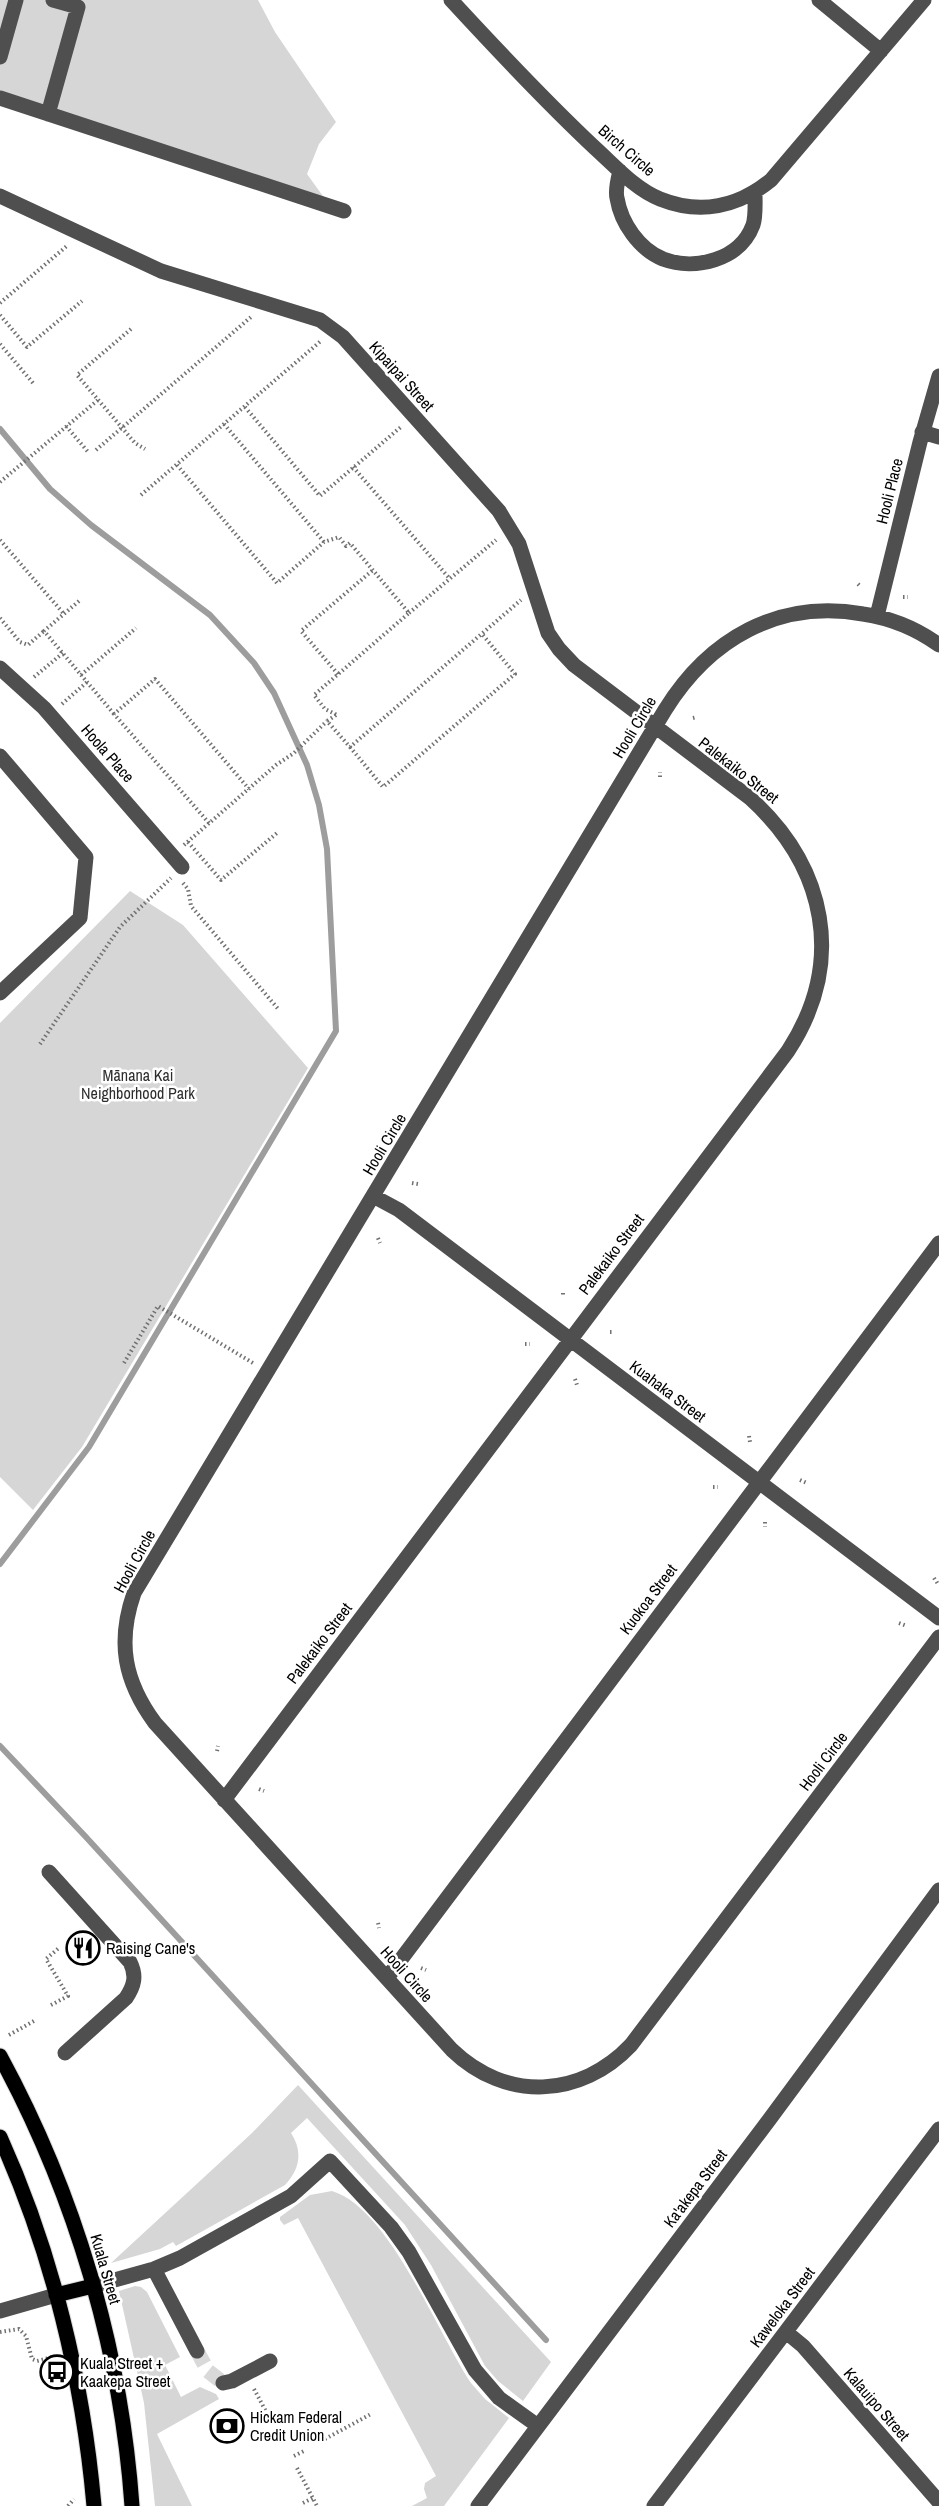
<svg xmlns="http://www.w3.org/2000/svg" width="939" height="2506" font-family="'Archivo Narrow',sans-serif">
	<rect width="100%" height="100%" fill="#fff"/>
	<!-- green -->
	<path fill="#d6d6d6" d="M0,0H258L275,32L336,122L319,144L307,174L325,199L0,91Z
		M130,891L183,925L308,1068L82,1447L33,1510L0,1477V1023Z
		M298,2085L551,2362L523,2401L498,2381L485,2366L431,2265L405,2225L307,2118L291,2133C303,2151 300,2169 285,2185L176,2246L173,2242L160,2249L111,2263L252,2133Z
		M332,2191C389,2208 438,2334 471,2383L485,2399L509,2418L444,2506H412L427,2498L424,2489L425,2483L436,2476L298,2218L284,2225L280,2220V2217L310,2195Z
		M135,2286L141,2287L147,2292L180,2357L165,2365L181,2397L200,2387L216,2394L219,2399L157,2434L192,2506H155L144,2403L119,2291Z"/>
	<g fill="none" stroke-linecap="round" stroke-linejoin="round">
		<!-- stream -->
		<path stroke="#9d9d9d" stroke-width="6" d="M0,429L50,489L91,525L210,615L254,663L274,693L307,765L319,805L327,849L336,1031L89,1447L0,1564
			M0,1746L85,1836L546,2340"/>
		<!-- minor-tunnel -->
		<path stroke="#d9d9d9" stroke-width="15" stroke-dasharray="15 8" stroke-linecap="butt" d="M197,2351L208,2371L223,2383"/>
		<!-- major casing -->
		<g stroke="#dbdbdb" stroke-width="17">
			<path id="major" d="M0,2056C75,2194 121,2349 132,2506
				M0,2137C52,2252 83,2380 94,2506
				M56,2295L93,2286"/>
		</g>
		<!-- path -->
		<path stroke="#717171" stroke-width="4" stroke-dasharray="1.5 3" stroke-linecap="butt" d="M0,303L68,245
			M0,315L27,347L82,301
			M131,329L77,375L135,443L145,449
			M0,344L33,383
			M245,407L320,496L402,426
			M224,424L324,542
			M66,426L89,453
			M96,450L251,317
			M177,465L277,583L324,542L339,537L346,546L350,543L409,613L314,695L325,709L337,715
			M353,467L450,579
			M0,482L98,400
			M141,495L322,340
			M0,540L64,614
			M858,584L861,587
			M903,597H908
			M79,601L44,631L114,714
			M409,613L496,540
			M0,618L20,642L28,645L44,631
			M338,674L301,631L373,570
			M81,675L136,628
			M34,677L63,653
			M62,704L87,682
			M336,715L327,721L350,747L521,600
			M693,718L697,717
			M350,747L383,787L515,674L482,634
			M660,777V772
			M209,823L114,714L155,679L249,789
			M188,842L221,880L277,833
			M184,845L276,765L294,753L327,721
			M183,883L188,889L191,906L279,1010
			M40,1044L120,927L171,878
			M412,1183L418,1184
			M378,1238L380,1243
			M563,1293V1297
			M610,1332H614
			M525,1344H530
			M124,1363L158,1306L253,1363
			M575,1379L577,1385
			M749,1436L750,1442
			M800,1480L807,1483
			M713,1487H718
			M765,1522V1527
			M934,1578L938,1584
			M899,1623L907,1626
			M217,1751L218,1746
			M259,1789L264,1791
			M378,1923L379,1928
			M421,1968L426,1970
			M51,2005L68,1996L46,1959L60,1947
			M9,2035L34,2021
			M0,2332L19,2329L26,2336L32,2359L37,2361L53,2357
			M254,2389L269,2417
			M325,2439L371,2414
			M294,2456L306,2450
			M297,2468L317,2506
			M303,2503L313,2498
			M68,2506L74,2499"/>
		<!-- minor -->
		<path stroke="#4f4f4f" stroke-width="15" d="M451,0C498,51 545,101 595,148C615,166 635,189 660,199C700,215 738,207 771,180L924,0
			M819,0L881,51
			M0,57L16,0
			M0,98L344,211
			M48,114L78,7L53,0
			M620,171C618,179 615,190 617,198C621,223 639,249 663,259C695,271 740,260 753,225C756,216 755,202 755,192
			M0,196L161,271L320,320L343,337L499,511L519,544L548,633L559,649L574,665L750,798C826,867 846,962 788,1051L224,1800
			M922,432L939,437
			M877,616L920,442L939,376
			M939,645C917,629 890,618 863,614C778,599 709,639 665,710L134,1593C117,1642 124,1681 155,1723L452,2050C506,2102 581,2098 631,2045L939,1637
			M0,668L44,708L182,867
			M0,756L86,857L80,918L0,993
			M373,1196L399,1210L939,1618
			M49,1872L130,1962C137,1976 134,1986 126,1998L65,2053
			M387,1978L939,1243
			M154,2269L197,2351
			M93,2286L154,2269L180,2258L291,2196L330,2161L391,2227L409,2252L475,2370L499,2398L538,2426
			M0,2311L56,2295
			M786,2332L803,2346L939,2502
			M223,2383L232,2381L270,2361
			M478,2506L769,2120L939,1890
			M654,2506L939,2129"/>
		<!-- major -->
		<use href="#major" stroke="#000" stroke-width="15"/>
	</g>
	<!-- icons -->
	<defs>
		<g id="restaurant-ring" transform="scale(1.725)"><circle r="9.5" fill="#fff" stroke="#000" stroke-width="1.5"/><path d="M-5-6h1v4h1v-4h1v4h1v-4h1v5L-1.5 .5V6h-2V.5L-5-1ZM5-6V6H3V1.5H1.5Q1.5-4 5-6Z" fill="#000"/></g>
		<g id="bus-ring" transform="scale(1.725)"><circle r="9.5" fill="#fff" stroke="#000" stroke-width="1.5"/><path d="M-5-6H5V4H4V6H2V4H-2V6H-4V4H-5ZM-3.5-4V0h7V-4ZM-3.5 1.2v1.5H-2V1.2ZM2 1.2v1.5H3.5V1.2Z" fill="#000"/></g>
		<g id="bank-ring" transform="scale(1.725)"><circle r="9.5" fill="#fff" stroke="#000" stroke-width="1.5"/><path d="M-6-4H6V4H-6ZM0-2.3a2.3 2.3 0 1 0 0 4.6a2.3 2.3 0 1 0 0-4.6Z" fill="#000"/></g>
	</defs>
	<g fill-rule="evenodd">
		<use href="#restaurant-ring" x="83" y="1948"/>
		<use href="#bus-ring" x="57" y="2372"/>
		<use href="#bank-ring" x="227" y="2426"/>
	</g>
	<g text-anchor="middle" stroke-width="5" stroke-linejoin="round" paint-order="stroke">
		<!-- street labels -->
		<g font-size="16" fill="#000" stroke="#fff">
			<text transform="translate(627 150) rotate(41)" y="6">Birch Circle</text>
			<text transform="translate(402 376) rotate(48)" y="6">Kipaipai Street</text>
			<text transform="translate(889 491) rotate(-76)" y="6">Hooli Place</text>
			<text transform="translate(634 727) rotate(-59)" y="6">Hooli Circle</text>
			<text transform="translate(108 753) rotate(49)" y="6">Hoola Place</text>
			<text transform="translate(739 770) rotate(38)" y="6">Palekaiko Street</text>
			<text transform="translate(384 1144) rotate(-59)" y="6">Hooli Circle</text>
			<text transform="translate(611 1254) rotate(-53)" y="6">Palekaiko Street</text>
			<text transform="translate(668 1391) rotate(37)" y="6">Kuahaka Street</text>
			<text transform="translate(134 1561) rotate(-61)" y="6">Hooli Circle</text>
			<text transform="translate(648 1599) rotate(-53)" y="6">Kuokoa Street</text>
			<text transform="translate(319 1643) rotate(-53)" y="6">Palekaiko Street</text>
			<text transform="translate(823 1761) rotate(-53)" y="6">Hooli Circle</text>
			<text transform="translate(407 1974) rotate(48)" y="6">Hooli Circle</text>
			<text transform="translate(695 2188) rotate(-53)" y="6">Ka'akepa Street</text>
			<text transform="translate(106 2269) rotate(74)" y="6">Kuala Street</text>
			<text transform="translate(782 2307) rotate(-53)" y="6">Kaweloka Street</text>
			<text transform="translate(877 2404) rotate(49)" y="6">Kalauipo Street</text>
		</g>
		<!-- park labels -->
		<g font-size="16" fill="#2d2d2d" stroke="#fff">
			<text x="138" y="1081">Mānana Kai<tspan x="138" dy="18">Neighborhood Park</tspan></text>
		</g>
		<!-- poi labels -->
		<g font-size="16" fill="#000" stroke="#fff" text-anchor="start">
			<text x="106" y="1954">Raising Cane's</text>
			<text x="80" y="2369">Kuala Street +<tspan x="80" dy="18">Kaakepa Street</tspan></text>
			<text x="250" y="2423">Hickam Federal<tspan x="250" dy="18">Credit Union</tspan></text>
		</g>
	</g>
</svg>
